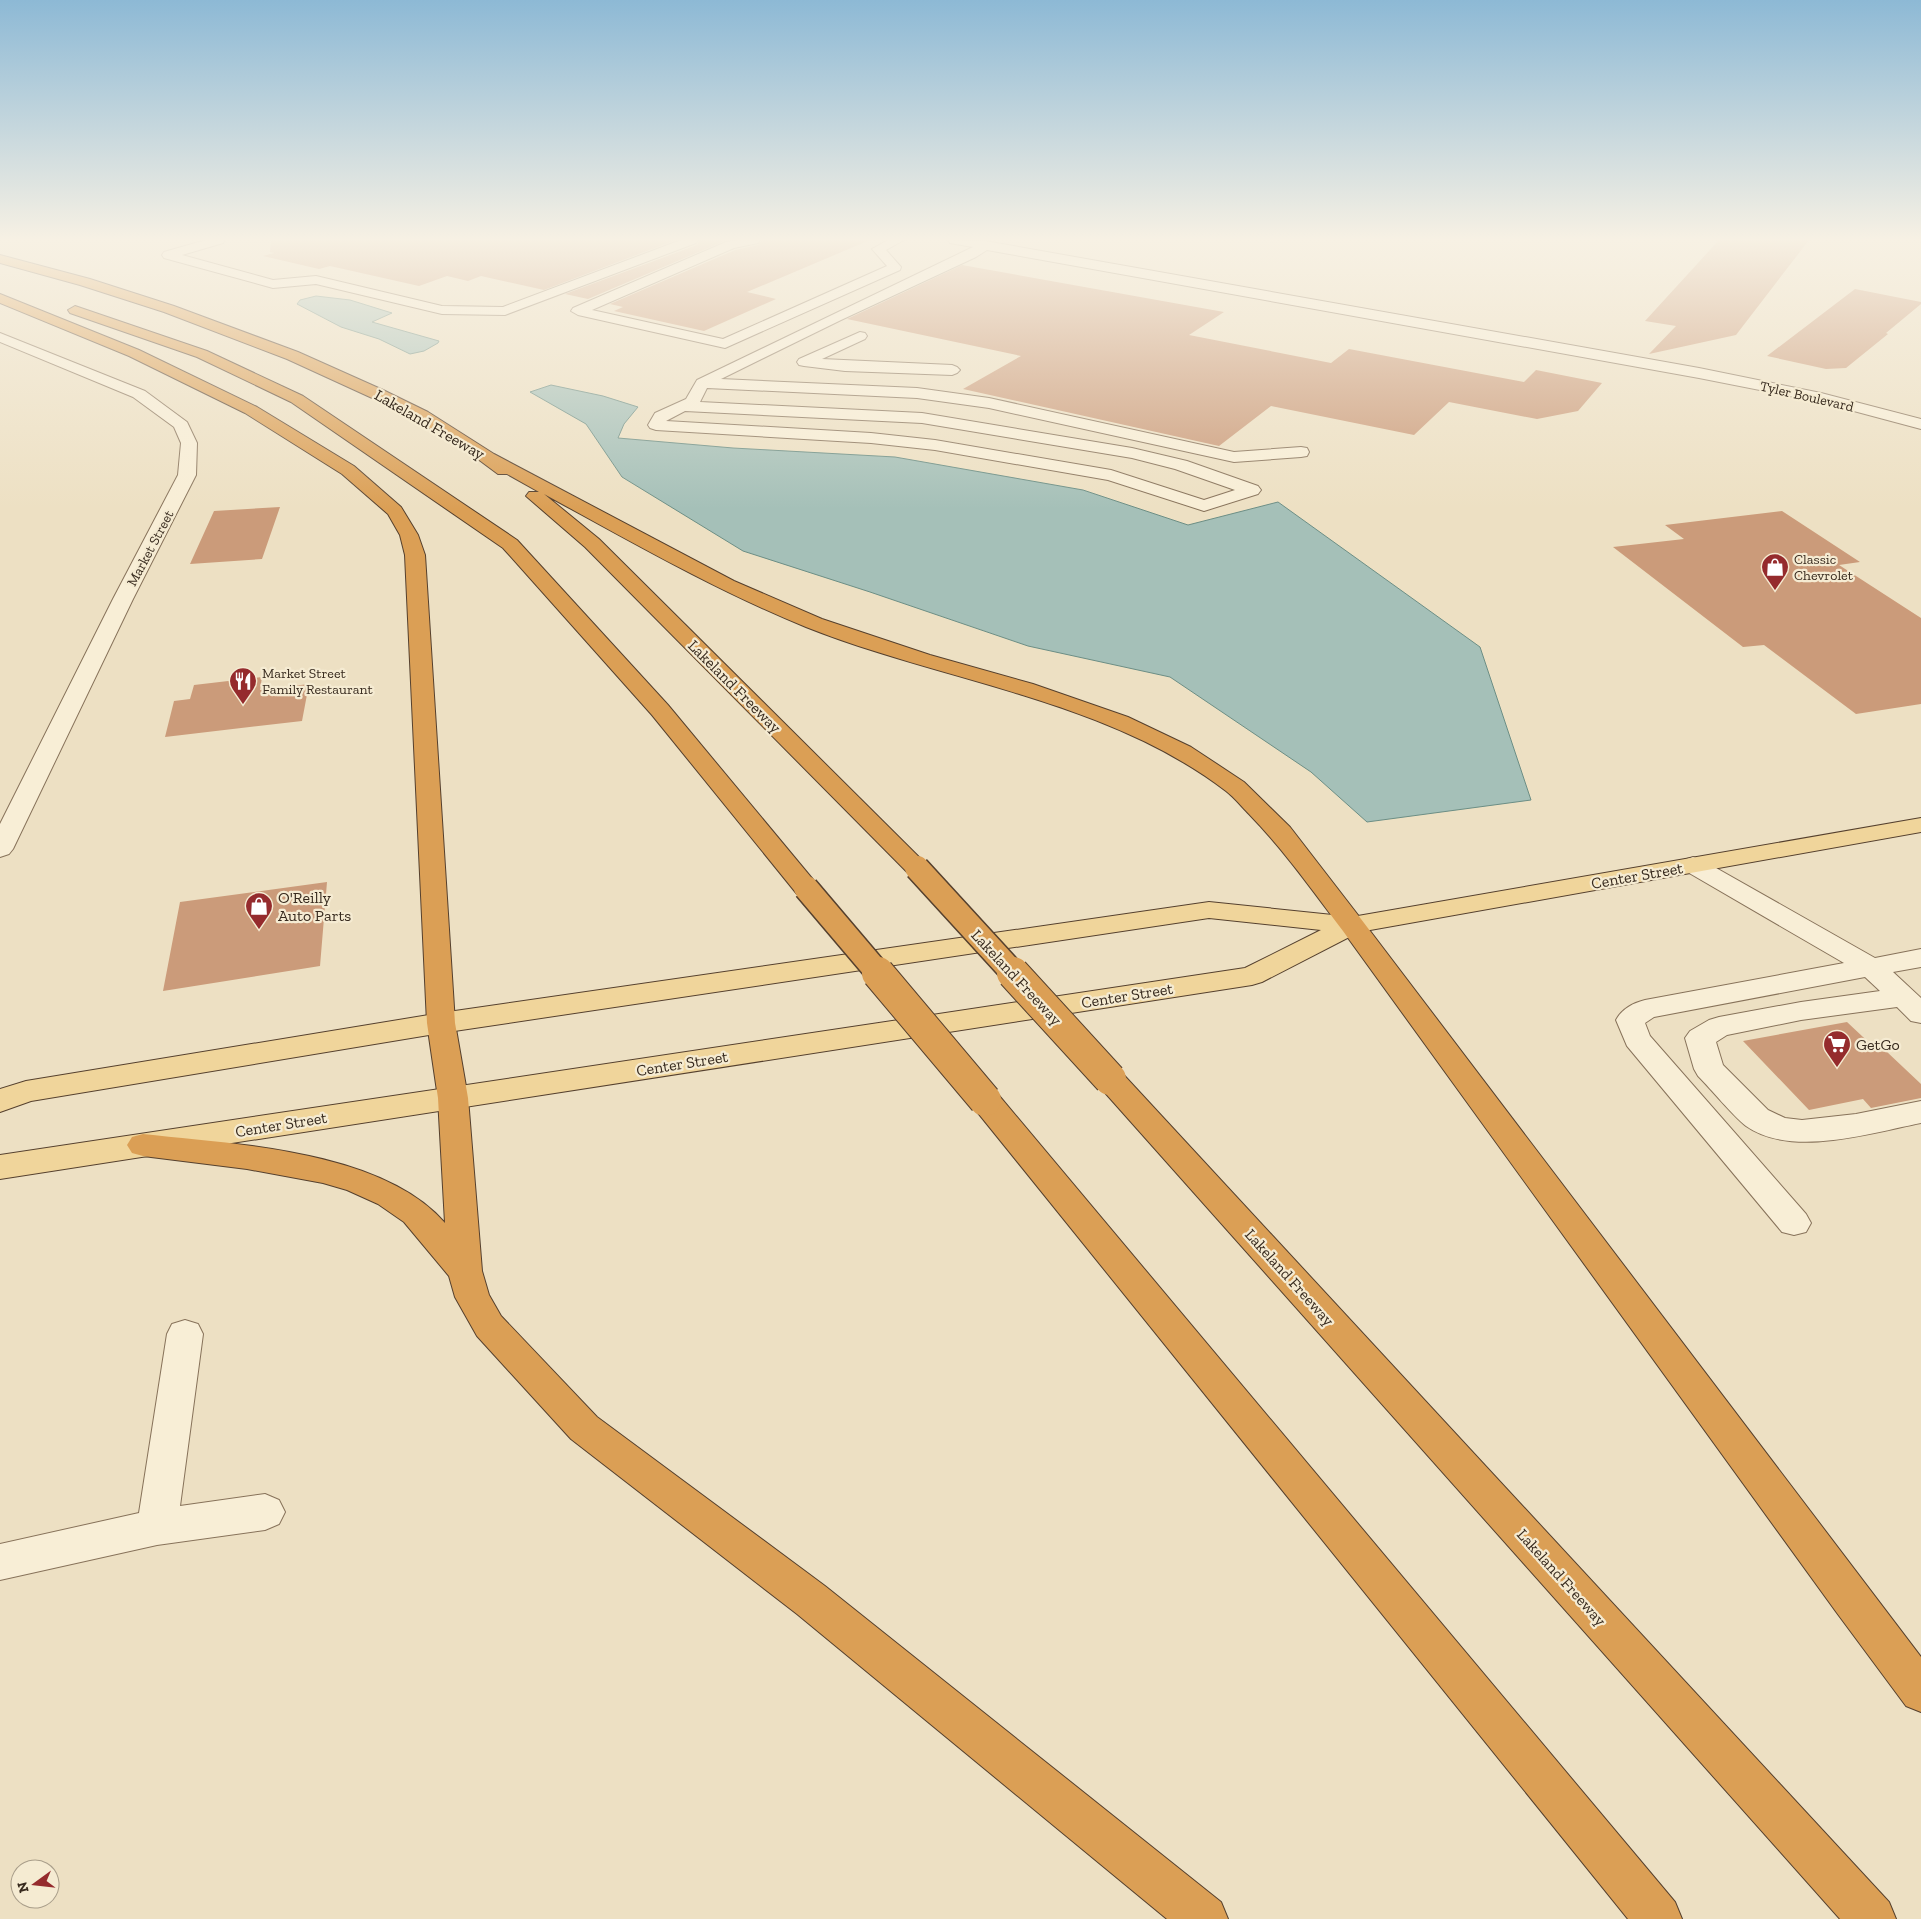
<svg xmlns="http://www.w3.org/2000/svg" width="1921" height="1919" font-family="'Zilla Slab',serif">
	<rect width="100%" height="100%" fill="#ede0c3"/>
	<!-- water -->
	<path fill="#a5c0b8" stroke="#6c8e85" d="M316,296L350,300L392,313L372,322L439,341L438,343L424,351L410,354L379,339L341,327L297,304L300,300Z
		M551,385L603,396L638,407L624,424L618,438L733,448L895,457L1083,490L1188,525L1278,502L1480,647L1531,800L1367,822L1311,772L1170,677L1028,646L870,592L743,551L622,477L586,424L530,392Z"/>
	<!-- building -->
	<path fill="#cb9b7a" d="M271,240H676L544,290L481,276L468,281L447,276L419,286L330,266L319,269L263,256L274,253L270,252Z
		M700,240H727L588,299L565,294L697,245Z
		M762,240H870L747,292L776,299L704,331L614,311L623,307L610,304L735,250L758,245Z
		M1719,240H1809L1736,335L1649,354L1676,326L1645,321Z
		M962,265L1224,312L1189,335L1331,363L1349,349L1524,382L1536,370L1602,383L1578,411L1537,419L1449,402L1414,435L1271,406L1219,446L963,389L1021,356L847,319Z
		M1855,289L1921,302V304L1886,333L1888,334L1846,368L1826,369L1767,356Z
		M280,507L262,559L190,564L214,511Z
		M1782,511L1860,562L1839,565L1921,618V704L1856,714L1764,645L1743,647L1613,547L1684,539L1665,525Z
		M262,677L260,690L309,684L302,721L165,737L174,701L190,699L194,685Z
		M327,882L320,966L163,991L180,902Z
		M1847,1022L1879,1052L1886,1051L1921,1084V1098L1871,1108L1863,1099L1809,1110L1743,1041Z"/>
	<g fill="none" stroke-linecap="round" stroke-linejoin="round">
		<!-- minor casing -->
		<g stroke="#87725a" stroke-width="2">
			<path id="minor" d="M206,240H225L223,243L182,255L273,280L316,276L442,306L503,307L681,240H698L696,243L505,315L442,314L316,284L273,288L164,258L162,255L164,252Z
				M737,240H760L758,243L734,248L592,310L723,339L887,266L872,249L888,240H904L886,250L901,267L900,270L725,348L578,315L571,311L573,308L726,242Z
				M948,240L985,241L1699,368L1821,393L1921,419V429L1820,402L1699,378L987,250L976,257L841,320L721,379L917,388L989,398L1234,452L1301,447L1307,448L1309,452L1307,456L1301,457L1234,462L989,408L917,398L707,388L700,402L922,413L1132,448L1187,461L1258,486L1261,490L1258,494L1204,511L1108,480L935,450L871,443L656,430L650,428L648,425L655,413L686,399L697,380L973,247L950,243ZM685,411L922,423L1132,458L1175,469L1235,490L1204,500L1111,470L935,440L871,433L666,421Z
				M860,332L865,333L867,336L865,339L822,359L952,365L957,367L960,370L957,373L952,375L845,371L804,366L799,365L797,362L799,359Z
				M0,333L145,391L187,422L197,443L196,475L133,599L13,849L9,854L0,857V824L113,599L178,475L181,443L174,427L133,397L0,342Z
				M1693,857L1702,860L1875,958L1921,949V967L1893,972L1921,998V1023L1911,1021L1897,1007L1801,1020L1727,1035L1716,1042L1723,1065L1768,1110L1785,1118L1802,1120L1856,1114L1921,1101V1123C1871,1133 1791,1158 1746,1126C1732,1115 1712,1090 1698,1076L1694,1069L1685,1038L1690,1031L1709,1020L1719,1017L1801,1002L1880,991L1865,977L1654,1017L1645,1023L1650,1036L1806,1214L1811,1223L1806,1232L1794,1235L1782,1232L1627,1046L1616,1020C1622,1009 1633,1003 1645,1000L1844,963L1684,870L1680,865L1684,860Z
				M185,1320L198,1324L203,1334L180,1506L265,1494L279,1500L285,1512L279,1524L265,1530L157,1545L0,1580V1544L139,1513L167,1334L172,1324Z"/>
		</g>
		<!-- major casing -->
		<g stroke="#55402e" stroke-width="2">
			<path id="major" d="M1921,818V832L1359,932L1262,982L1252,985L0,1179V1155L1245,968L1321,930L1209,918L441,1033L31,1101L0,1112V1089L26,1081L441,1013L1209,902L1352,917Z"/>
		</g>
		<!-- highway casing -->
		<g stroke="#55402e" stroke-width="2">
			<path id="highway" d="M0,255L90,279L174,306L298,352L383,390L428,412L494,454L734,581L822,619L930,655L1033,684L1128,717L1191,747L1244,782L1290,827L1361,919L1921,1657V1712L1906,1706L1837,1613L1343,931C1313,891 1284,850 1249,814C1242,807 1235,798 1226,791C1106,699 944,682 806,627C715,590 630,541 544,494L599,539L930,868L926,873L917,876L908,873L585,547L526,496L529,492H539L507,474H498L459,445L394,408L287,359L164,312L80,285L0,263Z
				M0,294L139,350L257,407L354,466L401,507L418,535L425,555L455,1023L468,1098L482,1271L489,1295L501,1316L597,1417L825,1586L1221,1902L1228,1919H1167L797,1614L571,1439L477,1336L455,1297L449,1276L404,1222L378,1204L347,1190L323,1183L247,1169L143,1156L132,1153L127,1145L132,1137L143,1134C233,1144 382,1150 445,1223L438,1098L427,1023L405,555L400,535L388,514L342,474L245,413L129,356L0,303Z
				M75,306L207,351L303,396L517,540L668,705L815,882L819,888L815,894L806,896L797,894L652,715L503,548L291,402L197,357L70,313L68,310Z
				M1110,1069L1121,1072L1889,1902L1896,1919H1840L1099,1086L1095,1079L1099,1072Z
				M985,1089L996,1092L1675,1902L1682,1919H1628L974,1108L970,1100L974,1092Z"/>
		</g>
		<!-- minor -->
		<use href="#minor" fill="#f8eed6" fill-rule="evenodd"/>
		<!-- major -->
		<use href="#major" fill="#f0d59b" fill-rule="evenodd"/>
		<!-- highway -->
		<use href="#highway" fill="#db9f55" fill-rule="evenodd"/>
		<!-- highway-bridge-far1 casing -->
		<g stroke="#55402e" stroke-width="27" stroke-linecap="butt">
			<path id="highway-bridge-far1" d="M917,868L1014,974
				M806,888L879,974"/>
		</g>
		<!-- highway-bridge casing -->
		<g stroke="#55402e" stroke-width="34" stroke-linecap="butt">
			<path id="highway-bridge" d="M878,973L985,1100
				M1013,973L1110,1079"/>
		</g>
		<!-- highway-bridge-far1 -->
		<use href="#highway-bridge-far1" stroke="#db9f55" stroke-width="24"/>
		<!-- highway-bridge -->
		<use href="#highway-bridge" stroke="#db9f55" stroke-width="32"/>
	</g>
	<!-- sky -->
	<linearGradient id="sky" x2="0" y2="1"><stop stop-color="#8db9d5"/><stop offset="0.47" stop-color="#f7f1e4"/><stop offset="1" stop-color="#f7f1e4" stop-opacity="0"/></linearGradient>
	<rect width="1921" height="509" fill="url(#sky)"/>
	<!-- icons -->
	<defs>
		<g id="shop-pin" transform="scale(1.4375)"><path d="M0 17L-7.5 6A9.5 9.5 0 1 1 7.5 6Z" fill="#952b2d" stroke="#f5ebd2"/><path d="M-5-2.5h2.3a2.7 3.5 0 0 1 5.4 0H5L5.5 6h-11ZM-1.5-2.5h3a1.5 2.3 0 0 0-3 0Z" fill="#fff"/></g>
		<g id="restaurant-pin" transform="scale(1.4375)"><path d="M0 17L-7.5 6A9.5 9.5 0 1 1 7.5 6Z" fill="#952b2d" stroke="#f5ebd2"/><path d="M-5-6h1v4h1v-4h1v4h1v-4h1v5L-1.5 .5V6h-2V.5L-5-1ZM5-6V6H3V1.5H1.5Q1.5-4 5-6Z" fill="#fff"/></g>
		<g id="supermarket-pin" transform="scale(1.4375)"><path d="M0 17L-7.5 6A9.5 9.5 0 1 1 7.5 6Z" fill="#952b2d" stroke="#f5ebd2"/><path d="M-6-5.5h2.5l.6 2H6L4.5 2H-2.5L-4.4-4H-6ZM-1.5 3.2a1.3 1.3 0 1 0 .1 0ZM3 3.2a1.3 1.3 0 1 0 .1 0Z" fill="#fff"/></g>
	</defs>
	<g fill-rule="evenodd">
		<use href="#shop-pin" x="1775" y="567"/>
		<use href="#restaurant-pin" x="243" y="681"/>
		<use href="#shop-pin" x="259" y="906"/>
		<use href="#supermarket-pin" x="1837" y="1044"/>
	</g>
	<g text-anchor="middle" stroke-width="4.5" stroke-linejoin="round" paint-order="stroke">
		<!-- far-street labels -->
		<g font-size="14" fill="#372a1e" stroke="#f5ebd2">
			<text transform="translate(1807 396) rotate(13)" y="5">Tyler Boulevard</text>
			<text transform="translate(150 548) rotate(-62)" y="5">Market Street</text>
		</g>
		<!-- far-poi labels -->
		<g font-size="14" fill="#372a1e" stroke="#f5ebd2" text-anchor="start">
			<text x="1794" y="564">Classic<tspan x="1794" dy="16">Chevrolet</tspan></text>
			<text x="262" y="678">Market Street<tspan x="262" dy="16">Family Restaurant</tspan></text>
		</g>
		<!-- street labels -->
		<g font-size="16" fill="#372a1e" stroke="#f5ebd2">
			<text transform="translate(430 424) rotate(30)" y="6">Lakeland Freeway</text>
			<text transform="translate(735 686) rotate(45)" y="6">Lakeland Freeway</text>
			<text transform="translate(1637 875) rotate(-10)" y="6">Center Street</text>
			<text transform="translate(1017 977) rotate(47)" y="6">Lakeland Freeway</text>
			<text transform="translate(1127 995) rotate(-9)" y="6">Center Street</text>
			<text transform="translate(682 1063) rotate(-9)" y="6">Center Street</text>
			<text transform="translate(281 1124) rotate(-9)" y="6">Center Street</text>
			<text transform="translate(1290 1277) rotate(48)" y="6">Lakeland Freeway</text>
			<text transform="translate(1562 1577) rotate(48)" y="6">Lakeland Freeway</text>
		</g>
		<!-- poi labels -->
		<g font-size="16" fill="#372a1e" stroke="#f5ebd2" text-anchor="start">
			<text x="278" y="903">O'Reilly<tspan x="278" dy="18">Auto Parts</tspan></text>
			<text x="1856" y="1050">GetGo</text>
		</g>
	</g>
	<!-- north arrow -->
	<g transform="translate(35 1884) rotate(255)"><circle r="24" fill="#f5ebd2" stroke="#a99e8a"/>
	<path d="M0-4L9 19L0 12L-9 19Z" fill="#952b2d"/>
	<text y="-8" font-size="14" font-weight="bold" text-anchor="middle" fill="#372a1e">N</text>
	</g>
</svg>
